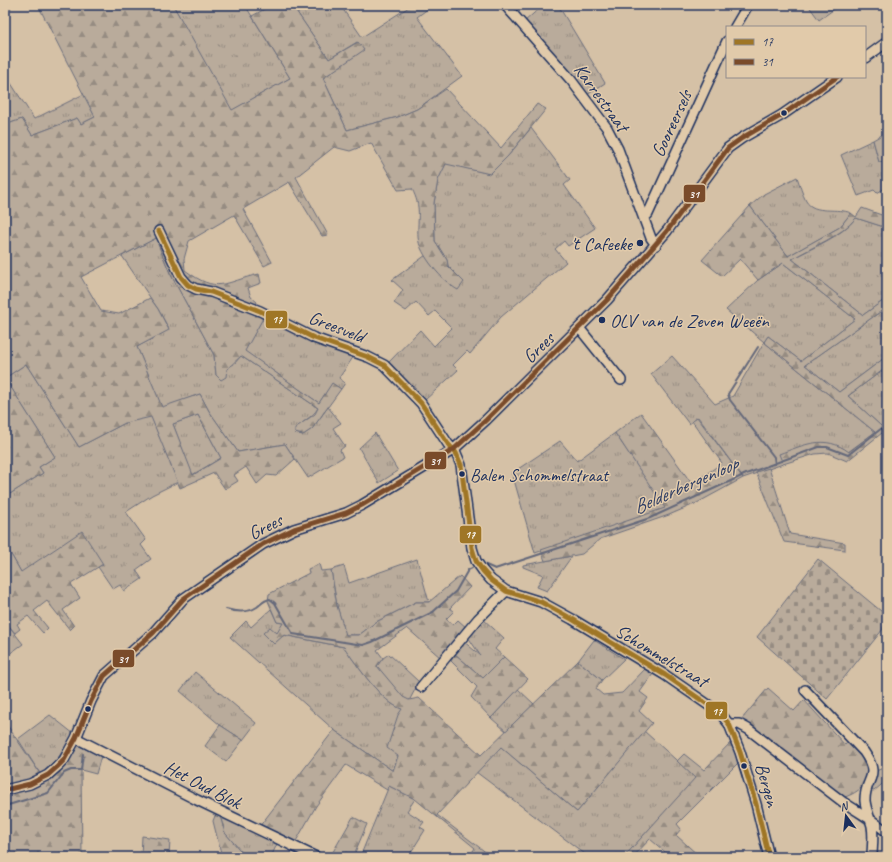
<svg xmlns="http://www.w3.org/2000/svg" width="892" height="862" font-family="Caveat,sans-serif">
	<defs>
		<pattern id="grass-tufts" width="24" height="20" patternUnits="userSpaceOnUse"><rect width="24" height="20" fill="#b9ab9b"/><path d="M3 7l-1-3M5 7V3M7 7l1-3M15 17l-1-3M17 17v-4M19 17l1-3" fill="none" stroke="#968c82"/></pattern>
		<pattern id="forest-firs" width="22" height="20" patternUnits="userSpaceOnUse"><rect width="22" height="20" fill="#b9ab9b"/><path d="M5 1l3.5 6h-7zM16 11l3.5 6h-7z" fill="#968c82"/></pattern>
		<pattern id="cemetery-stones" width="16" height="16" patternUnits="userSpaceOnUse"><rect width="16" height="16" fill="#b9ab9b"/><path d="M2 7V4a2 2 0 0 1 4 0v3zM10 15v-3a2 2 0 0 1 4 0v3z" fill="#968c82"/></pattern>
	</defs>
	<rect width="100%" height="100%" fill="#d5c1a6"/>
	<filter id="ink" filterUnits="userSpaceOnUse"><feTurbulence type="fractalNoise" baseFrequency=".025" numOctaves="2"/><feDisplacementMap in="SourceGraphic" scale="8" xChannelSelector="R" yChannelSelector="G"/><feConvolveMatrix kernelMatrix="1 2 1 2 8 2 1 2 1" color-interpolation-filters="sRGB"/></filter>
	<g filter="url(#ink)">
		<!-- grass -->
		<path fill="url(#grass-tufts)" stroke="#6a6d7c" d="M173,5H245L290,78L231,111Z
			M292,5H340L362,37L412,5H433L417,17L462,76L417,109L398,117L347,130L323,78L363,50L357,42L329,59Z
			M543,5H550L553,9L558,5L605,83L587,95L524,22Z
			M808,5H840L819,20Z
			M5,74L34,119L84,94L95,117L81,124L77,118L32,135L22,119L5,125Z
			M531,128L570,180L564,185L595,228L568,246L564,241L555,249L566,262L501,317L470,354L467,351L453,365L458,370L425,400L389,362L420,330L434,346L452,328L435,311L429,316L416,302L406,311L394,303L403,290L392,280L426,255L435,270L448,266L447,260L435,241L434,203L438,180L446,163L490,174L508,156Z
			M873,140L879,162L885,161L887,166V187L877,193L874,190L858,196L841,155Z
			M797,177C800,185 802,194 806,201C814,215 838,207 851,213L840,227L788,256L750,206L764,194Z
			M856,218L887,228V298L863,315L792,259C813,247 841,237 856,218Z
			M162,235L164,241L158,244L170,273L214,355L216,375L234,364L241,356L318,408C312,419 299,421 295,433L303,435L312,429L328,407L341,423L333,428L345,446L340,450L343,457L308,478L285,444L238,452L209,411L200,394L162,408L137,347L169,329L158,309L122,256Z
			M783,263L855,319L801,361L768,336L764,342L875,432L848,452L843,448L780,454L783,464L743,478L698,417L689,424L651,374L672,356L715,404L733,396L764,342L726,310L758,280Z
			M887,307V356L839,392L805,365Z
			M262,320L354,356L339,378L345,383L341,389L332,384L319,403L244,351Z
			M26,364L79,447L125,423L151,416L178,482L152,495L126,512L146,540L141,545L151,559L136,570L142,579L124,591L120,585L113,589L98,567L103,564L21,572L5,544V497L43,473L39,467L55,457L5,378Z
			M887,367V422L881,426L848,396Z
			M198,415L221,458L192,475L173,424Z
			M375,433L398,471L379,483L359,448Z
			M615,433L666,508L535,553L512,473L560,441L577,461Z
			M572,556L547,591L537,587L543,575L523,567V565Z
			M417,559L429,602H416L376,622L359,635H345L337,606L331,570L344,566L349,583Z
			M271,609L277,622L283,623L280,632L277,634L274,644L283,635L344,647C357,665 382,703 402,709L398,756L393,771L334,730L230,637L246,621L251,627Z
			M483,619L504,638L495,649L504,657L483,678L455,654L463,641L480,655L468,637Z
			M5,621L23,644L5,657Z
			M594,640L624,659L602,680L578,661Z
			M389,654L419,682L409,701L398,694L377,666L383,658Z
			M195,672L256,723L243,740L220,725L180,691Z
			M518,689L534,704L506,731L491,718Z
			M50,715L74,734L54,764L41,775L18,739Z
			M644,731L696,778L624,857H589L476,772L501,747L577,812Z
			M389,786L415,799L407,811L424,822L420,827L425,830L408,857H360Z
			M220,816L277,844L271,857H246L225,833Z"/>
		<!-- forest -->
		<path fill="url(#forest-firs)" stroke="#6a6d7c" fill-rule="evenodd" d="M38,5H173L232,110L290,78L252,16L272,5H292L329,59L358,42L364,50L323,78L347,130L398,117L417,109L446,89L501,148L537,104L546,109L508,156L490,174L446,164L438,180L434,203L435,241L447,260L448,266L464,282L458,290C443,282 419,254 418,237C417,217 422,208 412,189L398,190L371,143L350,151L334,147L296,177L328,235L322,236L289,182L243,209L272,262L264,266L234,215L189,241L184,259L185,270C218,295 224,282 259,274L261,283L248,288L251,297L257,302L253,310V314L262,316V320L245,351L319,403L332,383L341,389L312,429L303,435L295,433V428L315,414L318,408L241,356L227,369L226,377L221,380L216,375L214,355L170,273L158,244L164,241L162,235L81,277L101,311L119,314L150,298L158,309L169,330L137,347L162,407L200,394L209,411L238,452L285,444L295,459L276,476L267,475L257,484L246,467L234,475L238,481L225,489L214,473L180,488L151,417L125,423L79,447L26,364L5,378L55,457L39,467L43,473L5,497V125L22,119L32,135L77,118L81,124L95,117ZM198,415L221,458L193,475L173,424Z
			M887,132V166L885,161L879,162L873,140Z
			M750,206L788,256L840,227L851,213L856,217L862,208L887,217V228L856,218C840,237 813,246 792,259L863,315L887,298V307L805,365L839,392L887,356V367L848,396L881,426L887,422V429L847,461L828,453L815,454L783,464L779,454C804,445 825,434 849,452L875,432L764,342L768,336L801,361L855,319L783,263L758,280L740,259L722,276L702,260Z
			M641,413L692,484L722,463L692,421L697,417L743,478L697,503L669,515L600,539L582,554L545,561L541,550L665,508L615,433Z
			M769,468L790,534L845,543V550L784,542L756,472Z
			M82,531L103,564L71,584L80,598L63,610L74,626L70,630L47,601L34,611L48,628L43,633L28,616L17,624L20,629L15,633L5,621V544L21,572Z
			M319,564L321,571L331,570L337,606L346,635H359L376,622L416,602H429L460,576L470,587L450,608L454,611L446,619L453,625L458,620L467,628L441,658L407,628L377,650L383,658L377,666L403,697L409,700L419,698L481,755L578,661L602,680L596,689L603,695L622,693L645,669L653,674L640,692L648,698L639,711L652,723L577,812L501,747L437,815L492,857H469L475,848L415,799L389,786L387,790L346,765L316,806L295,843L259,827L334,730L393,771L398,756L387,748L398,715L402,709C382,703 357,665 344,647L284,635L274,644L263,633L270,627L277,633L283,623L277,622L268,601L269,594L309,573L308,569Z
			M455,654L483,678L504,657L528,679L491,718L471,697L477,687L451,661Z
			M768,688L794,711L804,700L845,745L849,741C855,749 864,757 868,766C875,781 857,793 845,797L741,720Z
			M5,722L41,775L24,783L5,786Z
			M220,725L243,740L226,762L205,746Z
			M732,741L740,761L677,824L681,829L676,835L700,857H671L650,839L633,857H624L695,778L677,761L684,754L704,770Z
			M77,745L101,756L96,774L81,770L82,857H5V795L42,784L61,769Z
			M887,764V780L874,791L869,790L876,771L883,768Z
			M216,813L220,816L225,833L246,857H222L213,821Z
			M353,817L367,824L353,857H330Z
			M142,836L170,840L169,857H141Z"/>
		<!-- cemetery -->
		<path fill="url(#cemetery-stones)" stroke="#6a6d7c" d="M818,559L887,616V624L827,699L757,637Z"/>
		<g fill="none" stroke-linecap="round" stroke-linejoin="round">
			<!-- stream -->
			<path stroke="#63677a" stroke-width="2" d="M758,347L728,394L730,400L774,457L775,464
				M486,565L495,569L650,518L746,474L819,447H827L848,455L887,424
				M226,609C236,612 248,613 257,607C262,603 264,600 270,599L275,603L293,634L363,645L372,642L433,612L456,591L468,570L472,568
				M5,806L48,793L64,773L71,770H81L83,754
				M852,813L867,824L868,833"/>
			<!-- minor casing -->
			<g stroke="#1b2f5e" stroke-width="12">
				<path id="minor" d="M5,5H6
					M505,5L571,80L607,128L618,149L651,238L656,245
					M735,27L748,5
					M865,58L887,42
					M644,218L648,214L727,41
					M159,231L181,277L188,285L196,289L211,292L260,311L314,338L368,357L384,365L421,403L448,444L456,453L461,465L472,548L476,561L483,571L491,580L506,591L541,602L572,619L665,675L720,713L729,724L740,752L756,804L769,857
					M580,329L621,380
					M421,687L478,619L506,591
					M805,690L864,752C882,778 864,778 865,801C866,810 870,818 872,826C874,836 872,847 872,857
					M729,724H739L748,729L843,802L870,819L887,832
					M76,738L197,800L316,857
					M5,790L30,784L48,775L57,767L64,760L76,738L91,701L104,676L153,633L183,599L263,544L294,529L346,513L362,505L453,450L486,420L607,300L667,231L728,148L742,138L782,115L837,77"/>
			</g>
			<!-- minor -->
			<use href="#minor" stroke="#e1caaa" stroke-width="9"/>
			<!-- bus-1 casing -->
			<g stroke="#e1caaa" stroke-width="8">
				<path id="bus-1" d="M159,231L181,277L188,285L196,289L211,292L260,311L314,338L368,357L384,365L421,403L448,444L456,453L461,465L472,548L476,561L483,571L491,580L506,591L541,602L572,619L665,675L720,713L729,724L740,752L756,804L769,857"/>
			</g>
			<!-- bus-2 casing -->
			<g stroke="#e1caaa" stroke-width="8">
				<path id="bus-2" d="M5,790L30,784L48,775L57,767L64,760L76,738L91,701L104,676L153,633L183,599L263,544L294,529L346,513L362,505L453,450L486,420L607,300L667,231L728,148L742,138L782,115L837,77"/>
			</g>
			<!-- bus-1 -->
			<use href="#bus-1" stroke="#9f7626" stroke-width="5"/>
			<!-- bus-2 -->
			<use href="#bus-2" stroke="#7a4b2a" stroke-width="5"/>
		</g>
	</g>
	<!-- markers -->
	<g fill="#1b2f5e" stroke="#e1caaa" stroke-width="1.5">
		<circle cx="784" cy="113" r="3.5"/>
		<circle cx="640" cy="243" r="4"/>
		<circle cx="602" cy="320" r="4"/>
		<circle cx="462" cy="474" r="3.5"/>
		<circle cx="88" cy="709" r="3.5"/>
		<circle cx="744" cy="766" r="3.5"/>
	</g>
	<g text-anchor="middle" stroke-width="3" stroke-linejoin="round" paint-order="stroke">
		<!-- bus labels -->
		<g font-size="18" fill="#1b2f5e" stroke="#e1caaa" text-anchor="start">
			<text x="470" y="481">Balen Schommelstraat</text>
		</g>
		<!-- street labels -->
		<g font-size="19" fill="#1b2f5e" stroke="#e1caaa">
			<text transform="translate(602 97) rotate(54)" y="7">Karrestraat</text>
			<text transform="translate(671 123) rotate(-65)" y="7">Gooreersels</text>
			<text transform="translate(337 326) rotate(21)" y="7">Greesveld</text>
			<text transform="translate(538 347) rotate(-44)" y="7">Grees</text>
			<text transform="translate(265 526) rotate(-27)" y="7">Grees</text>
			<text transform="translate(662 655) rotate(31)" y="7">Schommelstraat</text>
			<text transform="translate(203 784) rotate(27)" y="7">Het Oud Blok</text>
			<text transform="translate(768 785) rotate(74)" y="7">Bergen</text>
		</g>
		<!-- poi labels -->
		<g font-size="19" fill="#1b2f5e" stroke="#e1caaa" text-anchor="end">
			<text x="632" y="250">'t Cafeeke</text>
			<text x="610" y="327" text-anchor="start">OLV van de Zeven Weeën</text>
		</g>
		<!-- water labels -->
		<g font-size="20" font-style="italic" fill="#2d3d65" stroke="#e1caaa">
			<text transform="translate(685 485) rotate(-24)" y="7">Belderbergenloop</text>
		</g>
	</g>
	<g stroke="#e1caaa" stroke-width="1.5">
		<rect x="683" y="184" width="23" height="19" rx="4" fill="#7a4b2a"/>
		<rect x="265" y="310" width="23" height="19" rx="4" fill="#9f7626"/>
		<rect x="424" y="451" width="23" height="19" rx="4" fill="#7a4b2a"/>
		<rect x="459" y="525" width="23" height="19" rx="4" fill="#9f7626"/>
		<rect x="112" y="649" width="23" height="19" rx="4" fill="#7a4b2a"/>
		<rect x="705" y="701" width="23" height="19" rx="4" fill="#9f7626"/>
	</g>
	<g font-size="11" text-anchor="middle" font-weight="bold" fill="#fff">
		<text x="694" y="198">31</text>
		<text x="277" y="323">17</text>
		<text x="435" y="465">31</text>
		<text x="470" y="538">17</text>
		<text x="123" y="663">31</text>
		<text x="717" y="715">17</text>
	</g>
	<!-- margin -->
	<rect width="892" height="862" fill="none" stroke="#e1caaa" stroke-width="20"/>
	<rect x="10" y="10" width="872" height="842" fill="none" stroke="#1b2f5e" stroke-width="1.5" filter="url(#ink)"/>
	<!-- legend -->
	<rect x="726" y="26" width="140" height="52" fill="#e1caaa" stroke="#928c8c"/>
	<rect x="734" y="39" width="20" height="6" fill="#9f7626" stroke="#928c8c"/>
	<text x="762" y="46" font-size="12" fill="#1b2f5e">17</text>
	<rect x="734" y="59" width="20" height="6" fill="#7a4b2a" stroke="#928c8c"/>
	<text x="762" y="66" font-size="12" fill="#1b2f5e">31</text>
	<!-- north arrow -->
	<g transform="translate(846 816) rotate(345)" stroke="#e1caaa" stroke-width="3" paint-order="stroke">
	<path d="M0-3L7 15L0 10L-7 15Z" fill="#1b2f5e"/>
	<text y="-6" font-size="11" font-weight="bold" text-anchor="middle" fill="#1b2f5e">N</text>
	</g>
</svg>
